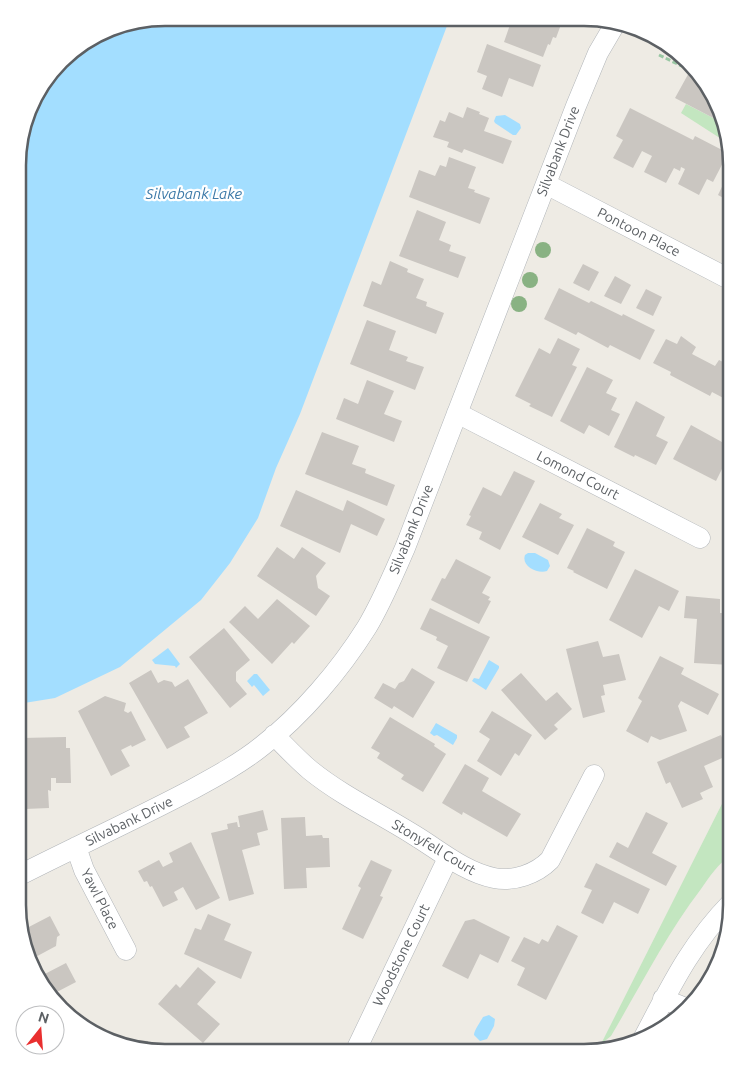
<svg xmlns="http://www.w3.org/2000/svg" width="749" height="1070" font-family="Ubuntu,sans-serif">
	<rect width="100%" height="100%" fill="#eeebe4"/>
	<!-- green -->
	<path fill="#c3e6c0" d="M686,104L721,122L726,142L681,113Z
		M731,786V855C719,863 709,877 701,889C666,935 640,987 611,1036L601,1044Z"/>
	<!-- water -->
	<path fill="#a3deff" d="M166,18H450L300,414L276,468L258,518L230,563L201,600L120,667L55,698L18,704L19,146L37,92L68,54L118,25Z
		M505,115L520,124L521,128L516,135H513L495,123L494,121L496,116Z
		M535,553L548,560L550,566L547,571C537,574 521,566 525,555L528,553Z
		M168,648L180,664L176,668L175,666L155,664L152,660Z
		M489,660L499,666V668L486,690L472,681L474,678L479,679Z
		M254,674H257L270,690L263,696L254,685L252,687L247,681Z
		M436,723L457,735V738L453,745L437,735L434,736L430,733Z
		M489,1015L495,1019L494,1026L487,1039L480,1041L474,1035C474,1030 481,1021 483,1017Z"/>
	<!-- building -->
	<path fill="#cac6c1" d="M502,19H563L556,38L553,37L550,45L548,44L543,57L504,42L511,22Z
		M487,44L541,65L533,87L509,78L502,97L482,89L487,76L477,72Z
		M691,69L716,100L721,122L675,98Z
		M467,107L480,112L479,114L489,118L484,131L512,141L503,164L464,149L462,153L447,147L449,142L433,137L440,120L445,122L449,112L463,118Z
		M630,108L693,140L695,136L728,153L713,182L707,179L699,195L678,184L685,169L681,167L680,171L674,168L666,183L644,172L652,156L642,151L633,168L613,158L623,140L616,136Z
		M449,157L476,167L468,188L475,190L474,192L490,198L480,224L409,197L419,170L435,176L440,165L446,167Z
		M731,168V211L727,209L731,202L718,195Z
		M417,210L446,222L439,240L451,245L449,251L466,257L458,278L399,256Z
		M390,261L408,269L407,272L424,279L416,298L427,302L426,306L444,313L436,334L363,306L372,281L381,285Z
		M583,264L599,272L589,291L573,283Z
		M615,276L631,285L621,304L604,296Z
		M559,288L589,303L591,301L622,316L623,314L655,330L640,360L610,345L608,348L578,332L576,335L544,319Z
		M646,289L662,297L653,316L636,308Z
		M367,320L396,331L389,350L408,357L406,361L424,367L415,390L350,364Z
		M681,336L696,347L692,354L715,366L719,360L725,363L727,359L731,361V402L712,392L710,396L670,375L671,372L653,363L666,339L677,344Z
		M558,338L580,349L572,365L577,367L552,417L529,406L531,404L515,396L539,348L550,354Z
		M587,367L613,380L606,393L617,398L611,410L620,414L609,436L589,425L584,434L560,421Z
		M367,380L394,391L384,414L402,421L394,442L336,419L344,398L358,404Z
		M636,401L665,417L656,436L668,442L656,465L635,455L634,457L614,447Z
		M691,425L731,447V451L716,481L673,459Z
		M322,432L359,446L352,464L366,469L365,473L395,485L387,506L305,474Z
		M514,471L535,481L500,550L479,539L482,532L466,525L471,516L469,515L483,487L501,496Z
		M296,490L343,511L347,500L385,519L377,536L351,524L340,553L280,526Z
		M540,503L562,514L559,518L574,525L558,555L522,537Z
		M587,528L615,542L613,546L625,552L607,589L573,572L574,571L567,568Z
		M277,547L294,559L302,547L326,563L316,576L318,588L330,596L316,616L257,576Z
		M456,559L491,577L482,593L490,597L488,600L491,601L479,624L431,600L442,578L445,579Z
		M635,569L679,591L669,611L659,606L642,638L609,620Z
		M686,596L720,599V613H722V627L731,628V665L694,663L697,619L684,618Z
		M277,599L310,626L294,644L292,642L272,664L229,622L245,606L258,619Z
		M430,608L490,637L467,682L437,668L448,646L436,640L437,637L420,629Z
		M224,628L250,660L236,672V681L247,694L230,708L189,657Z
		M598,641L603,657L619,654L626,680L603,685L605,695L601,696L605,712L583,718L566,649Z
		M660,656L684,668L681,674L719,694L708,715L681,701L678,706L687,731L660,740L651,736L648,743L626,731L642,701L638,698Z
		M412,668L435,682L413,718L394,706L392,709L374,698L383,683L395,689L399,683L404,681Z
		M151,670L158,683L164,680L172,682L175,687L188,679L208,713L184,727L190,737L167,749L129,683Z
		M521,673L546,701L557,692L572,709L554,725L558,729L545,740L501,690Z
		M105,696L126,703L124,711L128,713L131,711L146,740L132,747L131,745L121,750L130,766L111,776L78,711Z
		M492,711L532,735L519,756L515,753L501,776L477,761L490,739L479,732Z
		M390,717L435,744L434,746L446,754L423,792L401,779L404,775L377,758L380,753L371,748Z
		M721,735L729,755L704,766L713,787L700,793L703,799L682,808L670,782L666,784L657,762Z
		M66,737V748H70L71,783H56V778H51V791L48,790L49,808L25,809L22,738Z
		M465,764L489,778L482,791L521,814L507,837L463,812L462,815L442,803Z
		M263,810L268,830L257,833L260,845L242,850L254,894L229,901L211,833L228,829L227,824L237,822L238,827H240L238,816Z
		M646,812L668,823L652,853L677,866L666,886L609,857L617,842L628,848Z
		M305,817L306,836L322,835L323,838H329L330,867L306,868L307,888L284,889L281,818Z
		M191,842L220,898L196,910L183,887L174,892L178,900L163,907L152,886L150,887L147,881L144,882L138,871L159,860L163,867L173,862L169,853Z
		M371,860L392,870L380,896L383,897L363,939L342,929L361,888L358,886Z
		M596,863L650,889L638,914L614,902L603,924L581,913L592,890L584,887Z
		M208,914L231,924L224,940L252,952L241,979L184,954L195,928L201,930Z
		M50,916L60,935L57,937L56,946L30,960L23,930Z
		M474,919L510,937L498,963L480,954L468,979L442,966L465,921Z
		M557,925L578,936L546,1000L517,985L525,968L511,961L524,937L539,944L542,939L548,942Z
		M66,963L76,982L53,994L39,977Z
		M198,967L216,982L197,1004L220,1024L203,1043L158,1004L176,984L180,988Z
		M125,1039L148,1041V1051L125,1042Z"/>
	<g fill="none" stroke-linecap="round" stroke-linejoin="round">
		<!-- minor casing -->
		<g stroke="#b1b5b9" stroke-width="21">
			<path id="minor" d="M546,184L731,280
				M457,413L700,538
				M274,735C286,747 297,759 310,770C342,796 379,813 414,835C439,850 464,872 494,878C514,882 536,874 550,860L594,775
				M76,847L84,870L126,950
				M18,876C75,847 134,820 191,790C215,777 241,763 262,746C302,715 340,670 367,627C382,602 393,575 405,548L576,106L598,53L615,24
				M663,999L683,1007
				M643,1039C670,988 690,945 731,903
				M355,1052L448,858"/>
		</g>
		<!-- path -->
		<path stroke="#99c7a3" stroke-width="3" stroke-dasharray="5 2.5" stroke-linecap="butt" d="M659,55L690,70"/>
		<!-- minor -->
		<use href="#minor" stroke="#fff" stroke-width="20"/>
	</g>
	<!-- trees -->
	<g fill="#89b283">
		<circle cx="543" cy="250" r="8"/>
		<circle cx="530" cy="280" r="8"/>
		<circle cx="519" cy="304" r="8"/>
	</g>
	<g text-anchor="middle" stroke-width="4.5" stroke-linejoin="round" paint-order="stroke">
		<!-- street labels -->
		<g font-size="14" fill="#5c6064" stroke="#fff">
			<text transform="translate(558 151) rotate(-69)" y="5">Silvabank Drive</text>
			<text transform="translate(639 232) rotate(27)" y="5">Pontoon Place</text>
			<text transform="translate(578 475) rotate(27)" y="5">Lomond Court</text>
			<text transform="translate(411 529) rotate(-68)" y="5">Silvabank Drive</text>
			<text transform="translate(129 821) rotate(-26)" y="5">Silvabank Drive</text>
			<text transform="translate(434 847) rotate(31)" y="5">Stonyfell Court</text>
			<text transform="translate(100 899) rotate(63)" y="5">Yawl Place</text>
			<text transform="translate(401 955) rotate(-64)" y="5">Woodstone Court</text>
		</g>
		<!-- water labels -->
		<g font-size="15" font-style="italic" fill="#3d7aa8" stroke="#fff">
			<text x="194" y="199">Silvabank Lake</text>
		</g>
	</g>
	<!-- crop -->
	<path d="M0 0H749V1070H0ZM165 26H584A139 139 0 0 1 723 165V905A139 139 0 0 1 584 1044H165A139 139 0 0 1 26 905V165A139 139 0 0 1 165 26Z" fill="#fff" fill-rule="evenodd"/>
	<path fill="none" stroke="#5c6064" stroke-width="2.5" d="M165 26H584A139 139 0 0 1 723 165V905A139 139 0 0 1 584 1044H165A139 139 0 0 1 26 905V165A139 139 0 0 1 165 26Z"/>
	<!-- north arrow -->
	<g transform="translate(40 1030) rotate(17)"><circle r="24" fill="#ffffff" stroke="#bebfc1"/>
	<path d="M0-4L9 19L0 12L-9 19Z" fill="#e92f2f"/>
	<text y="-8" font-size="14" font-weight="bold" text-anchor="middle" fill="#5c6064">N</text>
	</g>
</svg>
